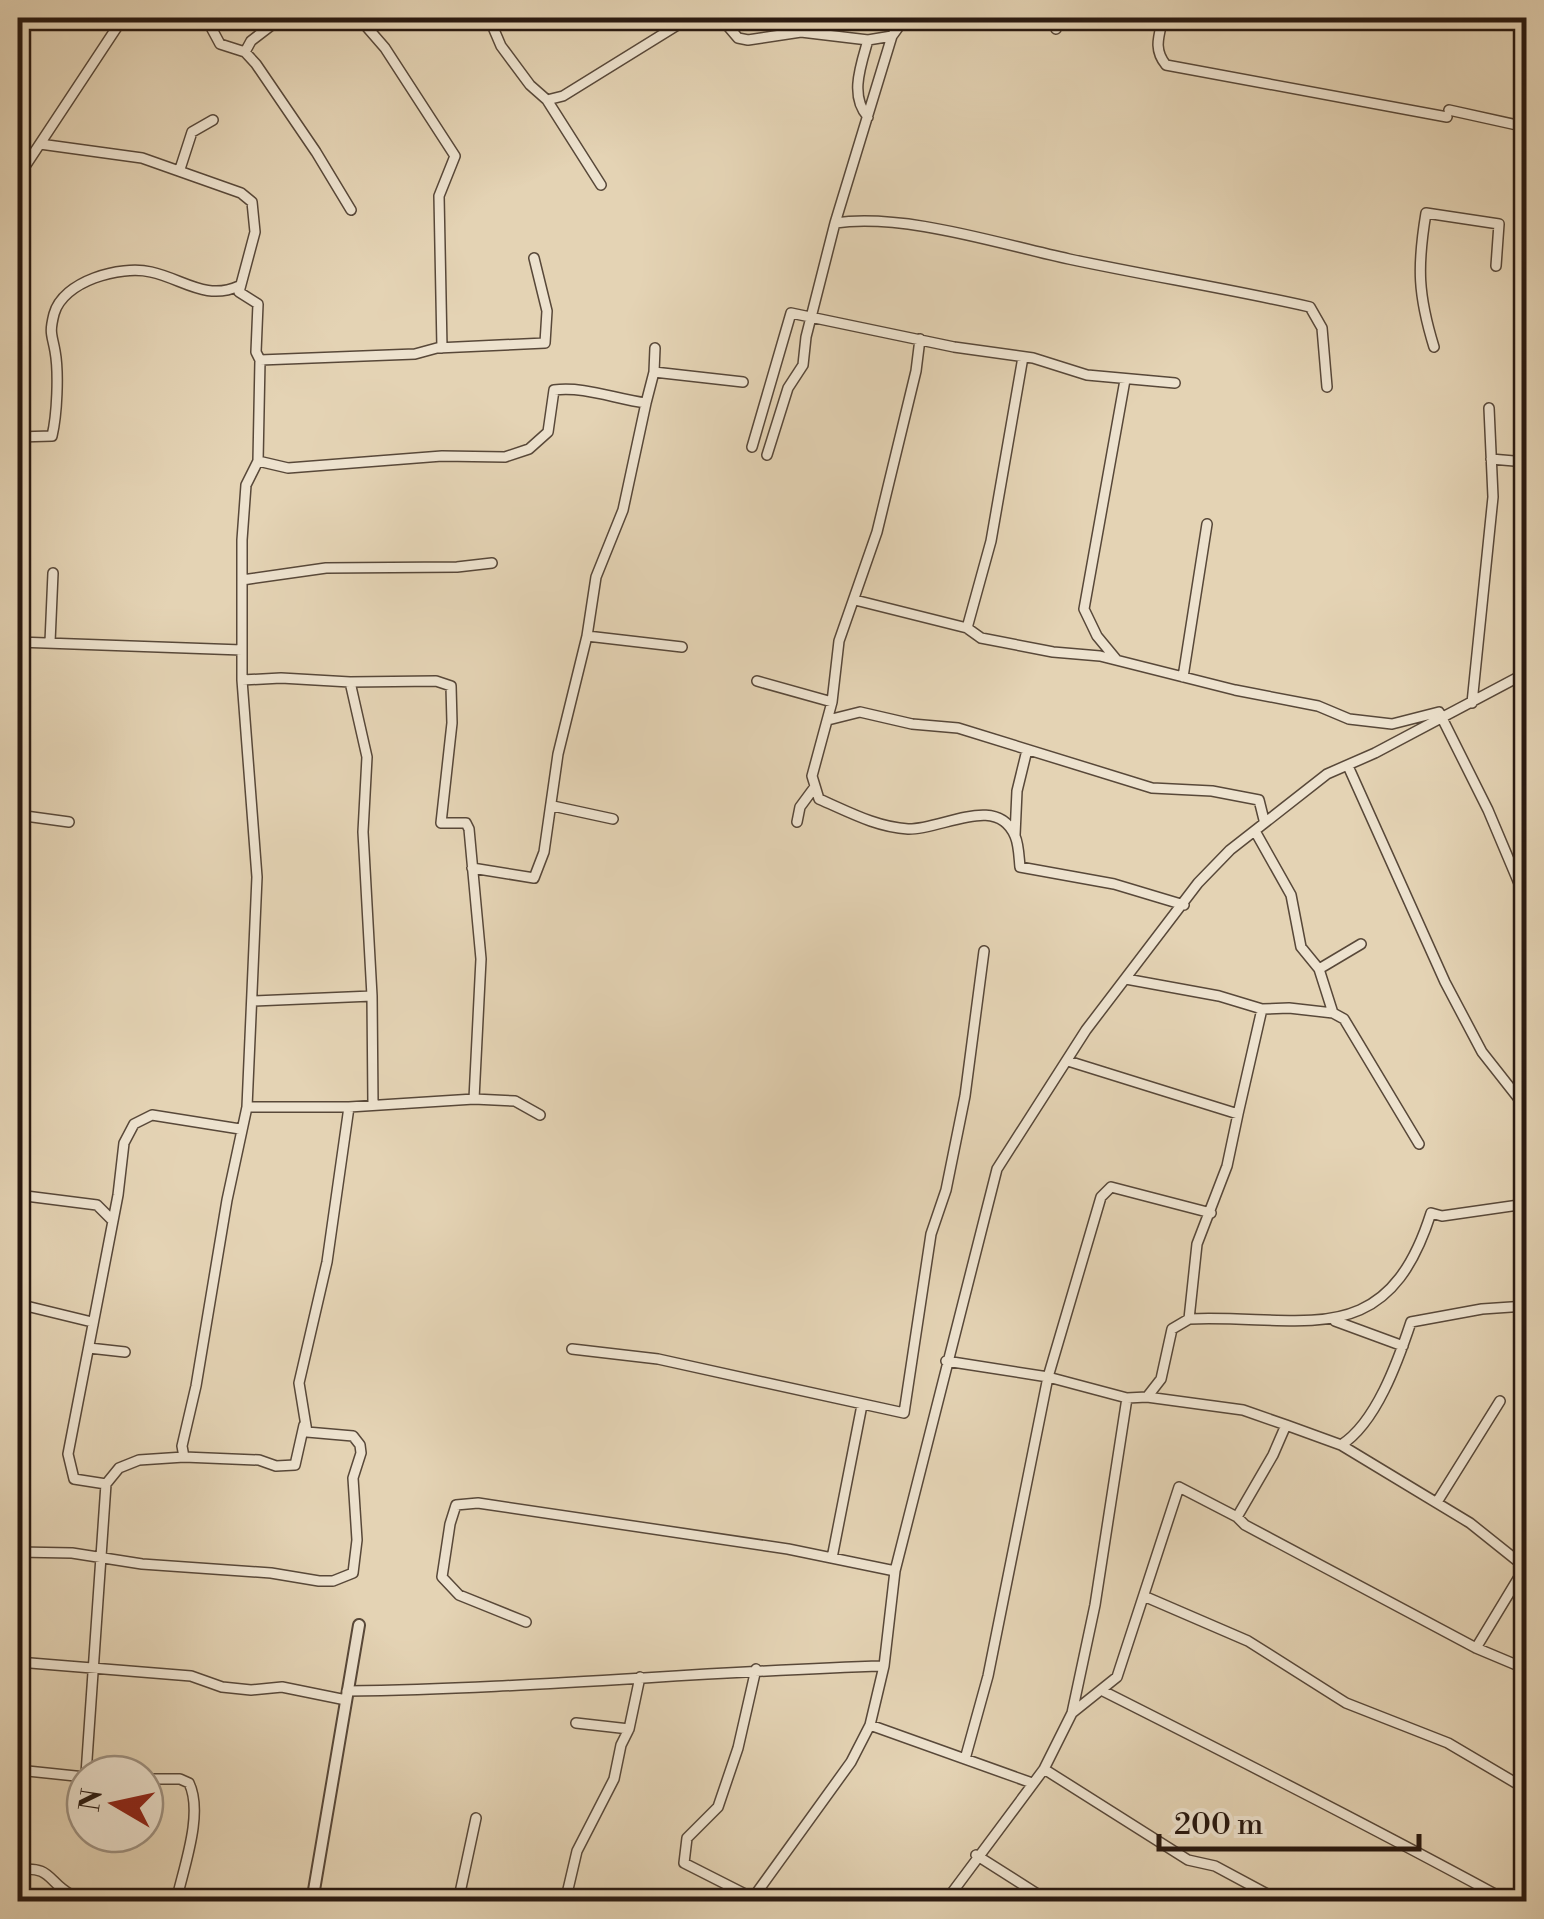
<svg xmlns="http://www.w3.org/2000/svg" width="1544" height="1919" font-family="'Libre Bodoni',serif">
	<rect width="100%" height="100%" fill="#e4d3b4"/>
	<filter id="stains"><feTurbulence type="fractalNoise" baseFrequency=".002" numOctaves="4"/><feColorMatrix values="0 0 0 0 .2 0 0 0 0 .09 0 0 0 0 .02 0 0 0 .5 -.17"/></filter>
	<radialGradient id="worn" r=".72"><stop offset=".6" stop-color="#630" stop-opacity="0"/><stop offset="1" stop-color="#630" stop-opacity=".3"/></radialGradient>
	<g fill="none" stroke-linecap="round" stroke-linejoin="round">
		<!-- minor casing -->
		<g stroke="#584839" stroke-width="12">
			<path id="minor" d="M206,18L220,44L245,52L256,64L316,152L351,210
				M359,18L385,48L455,156L439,196L442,348
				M489,18L501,46L530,85L547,100L601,185
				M721,18L738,38L748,40L801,32L868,40
				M1163,18C1159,36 1153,49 1166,65L1447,117
				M1056,29L1057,18
				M245,52L251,41L281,18
				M547,100L563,96L689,18
				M1449,110L1526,127
				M868,117C849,96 861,65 868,40L892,36L905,18
				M40,144L142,158L241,193L252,202L255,232L239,292L258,304L256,352L260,360
				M180,169L192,132L213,120
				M18,177L123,18
				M835,223C905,213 999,244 1069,259C1149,276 1230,289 1310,307L1322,328L1327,387
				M920,339L916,371L877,532L839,641L832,702L812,776L819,799C849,812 876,827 908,829C942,830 997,793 1015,836C1019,845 1019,858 1020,867L1114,884L1184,905
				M1434,347C1418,295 1417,267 1426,213L1499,224L1496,266
				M654,372L655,348
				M18,437L52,436C57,415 59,373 55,351C52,334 49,334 54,314C63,281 120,265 151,272C183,279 206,301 239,286
				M752,447L791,313L954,347L1033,358L1087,375L1175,383
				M767,455L788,388L803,365L806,337L835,223L892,36
				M1491,459L1526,462
				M258,461L288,468L442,456L505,457L529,449L548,432L554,390C584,386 615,399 646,403L654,372L743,382
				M242,580L326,568L457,567L492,563
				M855,600L967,628L981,638L1053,652L1100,656L1235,690L1318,706L1349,719L1392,724L1439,712L1488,810L1526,900
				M967,628L991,541L1023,357
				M587,636L596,577L623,510L646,403
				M18,642L242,650
				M50,642L53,573
				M1116,659L1097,636L1084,609L1125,380
				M1183,677L1207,524
				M242,680L281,678L350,682L367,757L363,832L372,996L373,1104
				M757,681L832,702
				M350,682L436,681L451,686L452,723L441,823H466L469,829L481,959L474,1099
				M1472,703L1493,497L1489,408
				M828,720L860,712L912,724L958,728L1152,788L1212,791L1259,800L1264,820
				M1348,766L1445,982L1482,1052L1519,1099L1526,1117
				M553,806L613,819
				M18,815L69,822
				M797,822L800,807L814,788
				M1255,831L1291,895L1301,947L1319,969L1333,1013
				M1015,835L1017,791L1027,750
				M472,868L534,878L544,852L558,754L587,636L682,647
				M1319,969L1361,944
				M1126,979L1219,996L1262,1009L1289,1008L1333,1013L1344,1019L1419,1144
				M253,1001L372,996
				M1068,1061L1238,1114L1262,1009
				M247,1107L257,877L242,680V540L246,485L258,461L260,360L415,354L437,348L545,343L547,311L534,258
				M1238,1114L1227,1166L1197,1244L1189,1319C1303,1314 1386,1355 1431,1213L1442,1216L1526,1204
				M18,1195L97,1205L112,1220
				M18,1304L92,1322L93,1325
				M1335,1321L1403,1346
				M89,1348L125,1352
				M572,1349L658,1359L904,1413L931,1234L946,1190L965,1096L984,951
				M946,1361L1048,1377L1127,1398L1147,1397L1161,1379L1172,1329L1189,1319
				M1147,1397L1243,1410L1286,1425
				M1341,1445L1470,1523L1525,1567L1526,1564
				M184,1457L182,1446L196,1386L227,1200L247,1107H349L474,1099L515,1101L540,1115
				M106,1484L74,1479L68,1454L118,1195L124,1143L134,1124L152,1115L240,1129
				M1437,1502L1500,1401
				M1237,1517L1245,1525L1476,1648
				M18,1552L72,1553L142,1564L271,1573L319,1581H333L353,1573L357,1540L353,1478L361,1453L360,1445L353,1436L307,1432L299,1383L327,1262L349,1107
				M832,1558L862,1405
				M1525,1567L1476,1648L1526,1669
				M1146,1597L1248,1641L1346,1703L1448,1743L1526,1789
				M526,1622L459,1595L442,1577L450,1524L456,1505L478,1503L788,1549L895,1571
				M18,1662L191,1676L222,1687L251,1690L282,1687L346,1700
				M347,1691C527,1689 705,1671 884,1666
				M1103,1691C1234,1757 1364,1823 1493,1893L1494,1902
				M1072,1713L1095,1605L1127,1398
				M576,1723L629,1729
				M870,1725L1032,1783
				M965,1759L988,1676L1048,1377L1101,1197L1111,1187L1211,1213
				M1044,1769L1188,1860L1215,1866L1282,1902
				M18,1770L85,1777
				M86,1774L106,1484L119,1468L139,1460L184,1457L259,1460L276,1466L295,1465L304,1425
				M145,1779H180L189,1783C204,1814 183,1869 176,1902
				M976,1855L1050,1902
				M18,1870C51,1865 48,1882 70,1894C77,1898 88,1899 95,1902
				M753,1898L684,1863L687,1838L718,1807L738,1748L756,1669
				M458,1902L476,1818
				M565,1902L577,1851L614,1779L621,1745L629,1729L640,1677
				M750,1902L851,1762L870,1725L884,1666L895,1571L997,1169L1086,1030L1198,883L1230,850L1327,774L1375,753L1526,673
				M945,1902L1044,1769L1072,1713L1117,1677L1179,1487L1237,1517L1273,1455L1286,1425L1341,1445C1376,1423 1398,1361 1411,1322L1482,1309L1526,1306"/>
		</g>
		<!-- tertiary casing -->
		<g stroke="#584839" stroke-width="14">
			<path id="tertiary" d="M312,1902L359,1625"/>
		</g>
		<!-- minor -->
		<use href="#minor" stroke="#ede2ce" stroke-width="9"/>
		<!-- tertiary -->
		<use href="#tertiary" stroke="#ede2ce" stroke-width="10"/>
	</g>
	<!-- margin -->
	<rect width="1544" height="1919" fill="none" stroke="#e4d3b4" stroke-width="60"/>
	<rect x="20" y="20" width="1504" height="1879" fill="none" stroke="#291910" stroke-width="5"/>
	<rect x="30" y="30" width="1484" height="1859" fill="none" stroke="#291910" stroke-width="2.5"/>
	<!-- north arrow -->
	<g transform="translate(115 1804) rotate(279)"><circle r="48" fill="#ede2ce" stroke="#9f9282" stroke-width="2.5"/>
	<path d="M0-8L18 38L0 25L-18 38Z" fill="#8f2418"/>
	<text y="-15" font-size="28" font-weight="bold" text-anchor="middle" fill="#291910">N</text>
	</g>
	<!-- scale -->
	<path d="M1159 1834v15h260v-15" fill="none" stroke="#291910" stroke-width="5"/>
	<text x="1174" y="1834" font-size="30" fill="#291910" stroke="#ede2ce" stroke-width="8" paint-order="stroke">200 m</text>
	<rect width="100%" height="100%" filter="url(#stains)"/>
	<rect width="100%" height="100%" fill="url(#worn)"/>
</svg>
